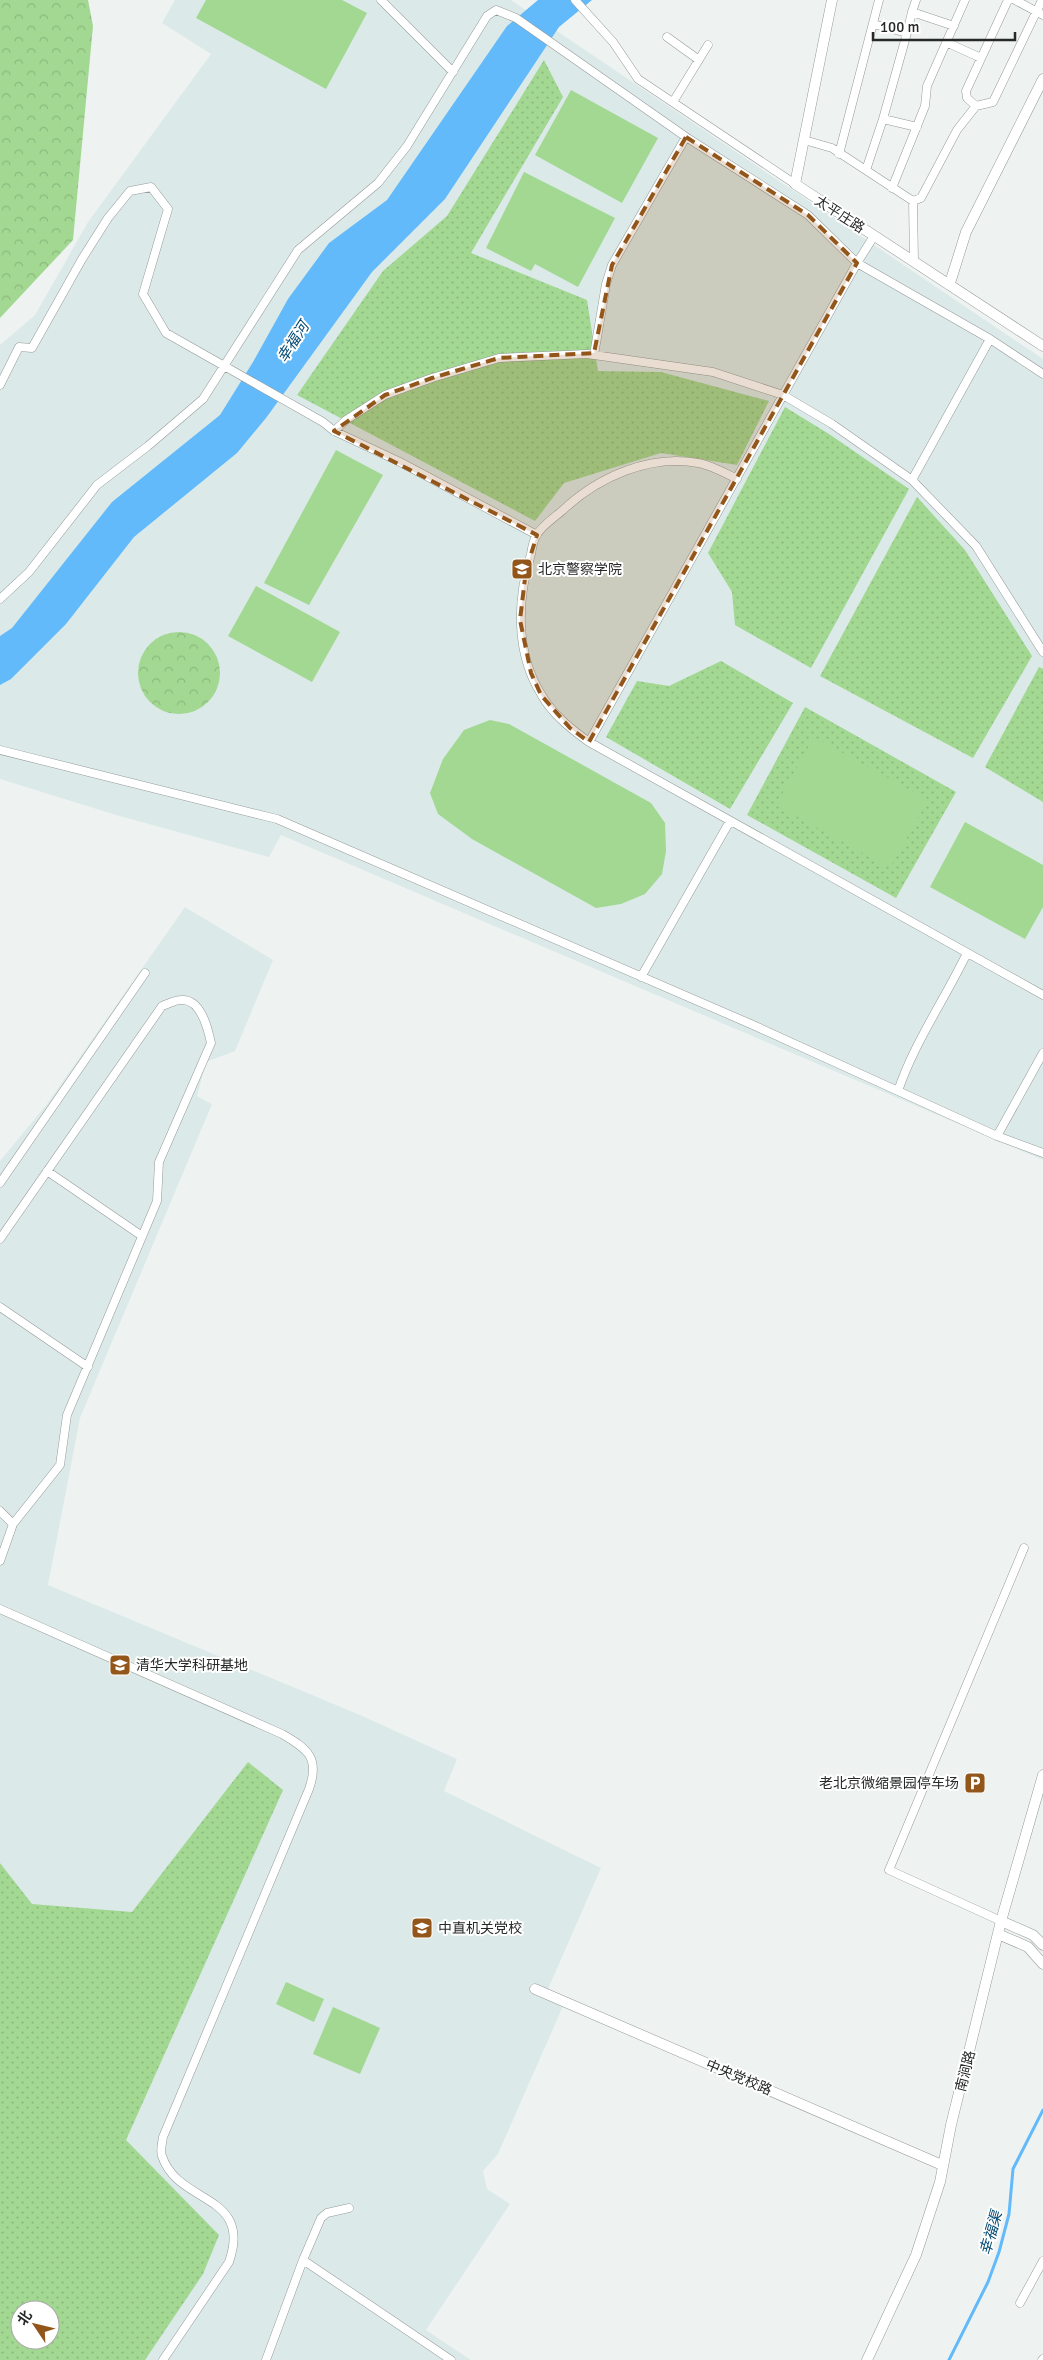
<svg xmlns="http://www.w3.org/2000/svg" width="1043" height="2360" font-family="Signika,'Noto Sans SC',sans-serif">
	<defs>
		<pattern id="grass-dots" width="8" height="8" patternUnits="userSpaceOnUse" patternTransform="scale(1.25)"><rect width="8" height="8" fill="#a2d892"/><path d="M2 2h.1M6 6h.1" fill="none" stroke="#8cb97e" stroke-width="1.8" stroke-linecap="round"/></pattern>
		<pattern id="forest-crowns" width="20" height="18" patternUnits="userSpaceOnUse" patternTransform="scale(1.25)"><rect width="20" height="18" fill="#a2d892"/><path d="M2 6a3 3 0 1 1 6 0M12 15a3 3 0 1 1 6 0" fill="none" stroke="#8cb97e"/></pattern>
	</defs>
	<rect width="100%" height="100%" fill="#eef3f2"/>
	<!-- built -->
	<path fill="#dbeae8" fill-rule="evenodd" d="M175,0H511L1043,359V1160L281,835L269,857L116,815L0,779V345L35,315L88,222L211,54L162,23Z
		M185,907L273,960L235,1051L206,1062L197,1096L212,1104L80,1418L48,1585L360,1715L457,1759L444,1791L601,1868L548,1989L567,1997L498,2154L483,2171L487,2189L510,2204L426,2330L471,2360H0V1161L47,1104ZM20,2310H50V2340H20Z"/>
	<!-- grass -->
	<path fill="url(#grass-dots)" fill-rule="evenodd" d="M544,60L563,97L471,253L587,300L598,371L661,372L769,401L737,465L661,453L564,483L535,521L297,395L383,271L447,216Z
		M785,407L829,434L909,489L811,668L735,625L732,592L708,553Z
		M917,497L965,550L1032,656L973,758L820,676Z
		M721,661L793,703L730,809L606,737L637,681L669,686Z
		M1039,667L1043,669V802L985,767Z
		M805,707L956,792L896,898L747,815Z
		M248,1762L283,1790L126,2140L219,2235L203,2274L145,2360H0V1863L32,1904L132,1912ZM20,2310H50V2340H20Z"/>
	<!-- forest -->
	<path fill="url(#forest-crowns)" d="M0,0H88L93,26L73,240L0,318Z
		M138 673a41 41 0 1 1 82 0a41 41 0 1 1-82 0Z"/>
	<!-- pitch -->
	<path fill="#a2d892" d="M206,0H342L367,13L326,89L196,18Z
		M571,90L658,138L622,203L535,155Z
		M524,172L615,218L578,287L535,264L531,271L486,248Z
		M336,450L383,475L309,605L264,583Z
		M256,586L340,632L312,682L228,636Z
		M490,720L509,724L651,803L665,823L666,851L662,874L645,894L621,904L596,908L472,839L438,814L430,793L443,759L464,730Z
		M814,737L928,800L890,868L776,805Z
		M965,822L1043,865V907L1025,939L930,887Z
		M286,1982L324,1999L314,2022L276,2004Z
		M333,2007L380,2028L360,2074L313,2054Z"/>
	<!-- water -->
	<path fill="#62bafb" d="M538,0H592L559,27L445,199L372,272L266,418L237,453L134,537L66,624L11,679L0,685V636L12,628L112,502L220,415L253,362L288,299L329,243L387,200L507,26Z"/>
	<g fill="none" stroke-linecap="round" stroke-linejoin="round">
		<!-- stream -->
		<path stroke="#62bafb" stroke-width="3" d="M949,2360L988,2282L999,2252L1009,2214L1013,2169L1043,2110"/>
		<!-- street casing -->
		<g stroke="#959999" stroke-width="9">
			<path id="street" d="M381,0L453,72
				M575,0L613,42L638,79L795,184
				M916,0L912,12L954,26
				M1015,0L1043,15
				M873,24L907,33L912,12
				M907,33L883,119L917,127
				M667,37L699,60
				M948,43L981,58
				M673,102L708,45
				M976,106L967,98L966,91L1008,0
				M804,140L832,148L913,201L914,261
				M839,154L879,0
				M866,170L883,119
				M892,188L925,106L927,86L965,0
				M913,201L921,198L957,130L976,106L993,102L1042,0
				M594,355L606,284L612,265L686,137
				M0,385L19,347L32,348L82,259L108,218L130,191L151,187L168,209L143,294L166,333L323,422L334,431L400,462L537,535
				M334,431L346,420L385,395L432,378L499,358L587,354L713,372L783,395L832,424L912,480L976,546L1043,652
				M737,479C725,473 711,465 698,463C650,454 598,477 563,510C555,517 541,526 536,536C533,541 532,548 531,554C517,599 515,652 541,694C552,714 571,729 589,742L1043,995
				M912,480L990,339
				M0,599L29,572L97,485L148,446L203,399L298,250L378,183L407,146L487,16L496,10L516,18L686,137L808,215L857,263L990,339L1043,374
				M589,742L857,263L874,236
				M0,750L277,819L753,1025L997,1136L1043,1153
				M641,977L730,821
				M898,1091C914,1043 945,999 967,953
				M997,1136L1043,1053
				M47,1171L142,1236
				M0,1183L145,973
				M0,1239L162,1006C168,1004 175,1000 181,1000C201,998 208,1029 211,1043L159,1162L157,1201L67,1415L60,1465L13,1524L0,1561
				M0,1307L88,1367
				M0,1511L13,1524
				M0,1609L282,1734C308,1749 320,1758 309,1789L163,2137C162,2143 160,2151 162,2156C178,2205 253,2193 229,2262L163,2360
				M1001,1921L889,1870L1024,1548
				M303,2260L451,2360
				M1020,2303L1043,2261
				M266,2360L303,2260L321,2218L327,2213L349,2208
				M1042,2360L1043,2359"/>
		</g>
		<!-- secondary casing -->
		<g stroke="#959999" stroke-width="11">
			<path id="secondary" d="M832,0L795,184L1043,346
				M950,283L966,232L1043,79
				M1001,1921L1033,1935L1043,1945
				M998,1934L1028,1947L1043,1964
				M535,1989L942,2165
				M867,2360L916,2255L940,2182L951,2125L1001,1921L1043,1775"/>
		</g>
		<!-- street -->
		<use href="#street" stroke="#fff" stroke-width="8"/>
		<!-- secondary -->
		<use href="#secondary" stroke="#fff" stroke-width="10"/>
	</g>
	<!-- marked area -->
	<path fill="#93561a" fill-opacity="0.2" stroke="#93561a" stroke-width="4" stroke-dasharray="10 6" stroke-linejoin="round" d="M686,137L808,215L857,263L589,742L570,728L541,695L531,673L520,620L526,570L537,535L334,431L385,395L432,378L499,358L594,353L612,265Z"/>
	<!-- icons -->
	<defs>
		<g id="university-square" transform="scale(1.125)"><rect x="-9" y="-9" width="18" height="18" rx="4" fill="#93561a" stroke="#fff"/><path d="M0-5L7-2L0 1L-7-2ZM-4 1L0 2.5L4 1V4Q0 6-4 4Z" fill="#fff"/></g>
		<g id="parking-square" transform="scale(1.125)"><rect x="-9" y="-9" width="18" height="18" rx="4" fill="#93561a" stroke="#fff"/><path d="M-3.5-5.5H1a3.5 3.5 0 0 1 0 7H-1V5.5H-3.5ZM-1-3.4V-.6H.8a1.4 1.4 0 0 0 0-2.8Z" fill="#fff"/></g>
	</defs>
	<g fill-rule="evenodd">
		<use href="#university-square" x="522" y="569"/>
		<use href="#university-square" x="120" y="1665"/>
		<use href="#parking-square" x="975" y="1783"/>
		<use href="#university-square" x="422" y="1928"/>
	</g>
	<g text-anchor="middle" stroke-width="4" stroke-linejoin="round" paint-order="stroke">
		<!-- street labels -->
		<g font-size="14" fill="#272928" stroke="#fff">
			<text transform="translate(840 214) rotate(33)" y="5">太平庄路</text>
			<text transform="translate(965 2071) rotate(-76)" y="5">南涧路</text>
			<text transform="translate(739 2077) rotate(23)" y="5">中央党校路</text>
		</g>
		<!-- poi labels -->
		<g font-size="14" fill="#272928" stroke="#fff" text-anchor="start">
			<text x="538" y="574">北京警察学院</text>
			<text x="136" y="1670">清华大学科研基地</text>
			<text x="959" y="1788" text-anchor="end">老北京微缩景园停车场</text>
			<text x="438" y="1933">中直机关党校</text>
		</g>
		<!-- water labels -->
		<g font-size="15" font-style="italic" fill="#044a74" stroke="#fff">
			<text transform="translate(293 342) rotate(-57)" y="5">幸福河</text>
			<text transform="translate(991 2233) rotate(-74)" y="5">幸福渠</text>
		</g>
	</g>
	<!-- north arrow -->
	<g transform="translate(35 2325) rotate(305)"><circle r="24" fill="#ffffff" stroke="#a9a9a9"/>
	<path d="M0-4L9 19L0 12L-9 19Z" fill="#93561a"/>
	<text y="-8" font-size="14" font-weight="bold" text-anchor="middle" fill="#272928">北</text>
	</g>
	<!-- scale -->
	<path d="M873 32v8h142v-8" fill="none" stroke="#272928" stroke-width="2.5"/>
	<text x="880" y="32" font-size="15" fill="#272928" stroke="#ffffff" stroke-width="4" paint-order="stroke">100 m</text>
</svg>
